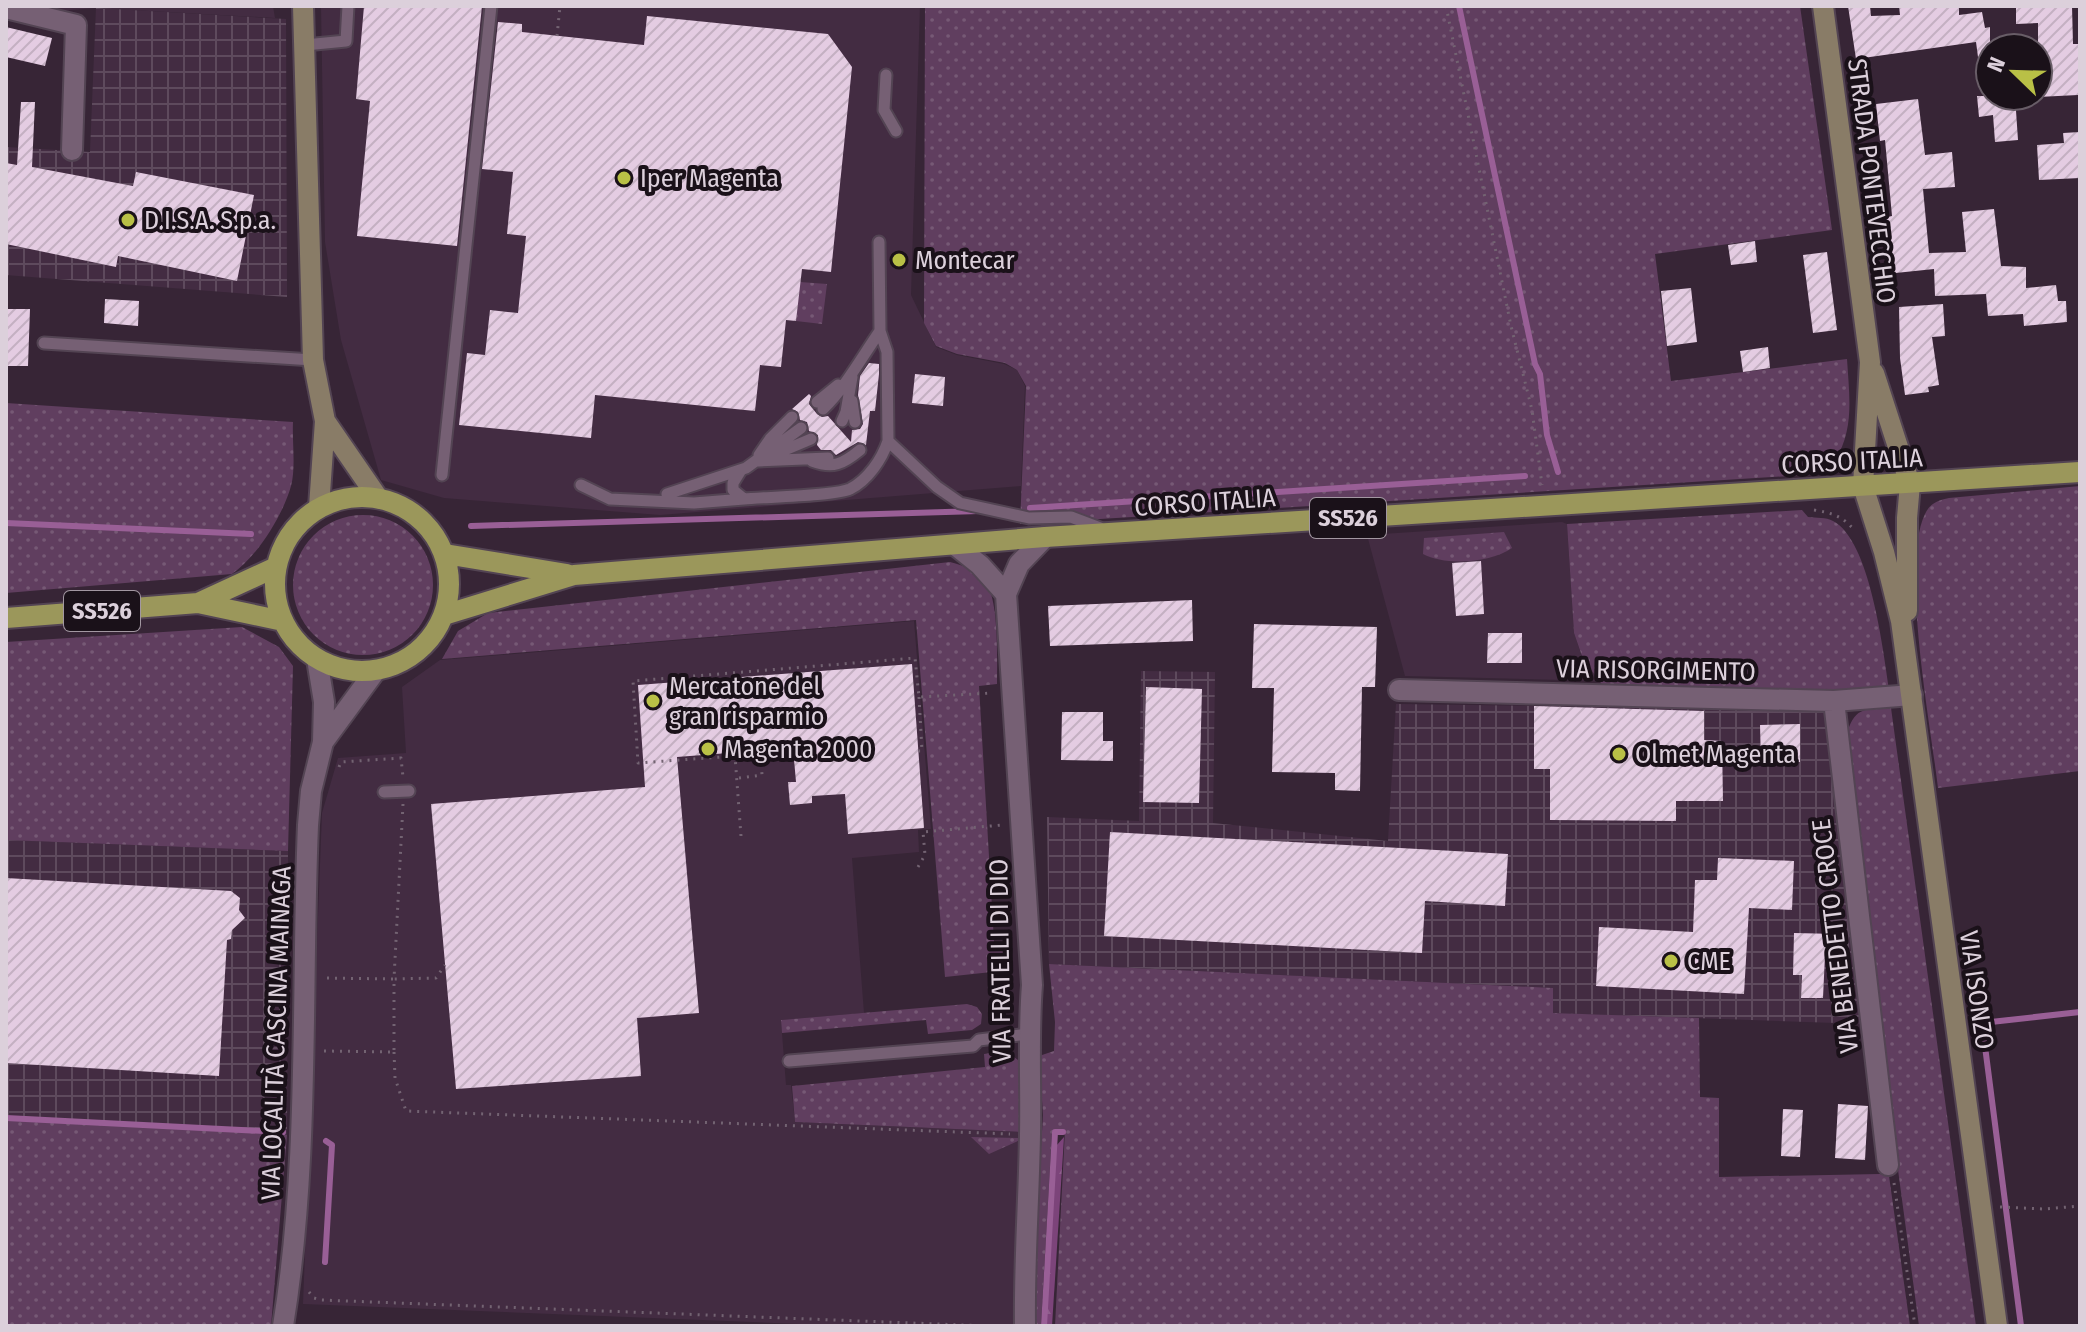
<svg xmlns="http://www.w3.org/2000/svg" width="2086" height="1332" font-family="'Fira Sans Condensed',sans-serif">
	<defs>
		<pattern id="industrial-grid" width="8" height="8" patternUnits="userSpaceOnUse" patternTransform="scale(2)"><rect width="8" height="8" fill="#432c42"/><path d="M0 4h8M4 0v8" fill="none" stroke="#5e4a5d"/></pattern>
		<pattern id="grass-dots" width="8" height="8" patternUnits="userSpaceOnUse" patternTransform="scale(2)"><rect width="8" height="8" fill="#603e5f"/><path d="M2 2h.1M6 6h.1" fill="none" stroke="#765975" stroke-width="1.8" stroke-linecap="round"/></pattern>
		<pattern id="forest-firs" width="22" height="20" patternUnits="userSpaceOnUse" patternTransform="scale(2)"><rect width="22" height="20" fill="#7c447a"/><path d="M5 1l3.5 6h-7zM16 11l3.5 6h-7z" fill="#8e5e8c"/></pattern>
		<pattern id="building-hatch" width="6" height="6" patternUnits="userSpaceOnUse" patternTransform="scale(2)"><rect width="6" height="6" fill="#e4cce2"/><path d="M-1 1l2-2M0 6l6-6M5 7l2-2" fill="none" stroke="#c4b0c2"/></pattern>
	</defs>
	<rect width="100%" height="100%" fill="#372536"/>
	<!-- built -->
	<path fill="#432c42" d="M40,6H273L275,18L95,8L60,11Z
		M321,6H920L911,295L936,347L957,355L1004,364L1017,370L1025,386L1021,486L660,515L444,498L381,480L341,340L325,242Z
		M1562,522L1567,524L1574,633L1583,659L1601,681L1405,676L1367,535Z
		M914,621L931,829L918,830L919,852L852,858L864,1013L781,1020L786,1085H791L795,1122L1022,1132L1016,1326H848L303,1304L322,813L338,758L406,753L402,687L440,660Z"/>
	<!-- industrial -->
	<path fill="url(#industrial-grid)" d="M96,8L286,19L287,297L6,275V147L90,152Z
		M1141,671L1215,672L1213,823L1388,841L1396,704L1828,710L1865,1024L1552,1013L1553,988L1049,964L1047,817L1139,821Z
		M6,840L288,851L287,1135L6,1118Z"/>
	<!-- grass -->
	<path fill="url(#grass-dots)" d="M925,6H1800L1832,230L1655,254L1671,381L1847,359C1849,394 1855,429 1835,460L1806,464L1805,475L1020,524L1026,386L1017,370L1005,363L957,354L936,346L924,323Z
		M800,282L827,284L822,324L796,321Z
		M6,403L293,422C292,442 296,467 291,486C283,515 257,557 232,574L6,593Z
		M2080,486V771L1938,788C1931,727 1900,565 1925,514C1930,503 1939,500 1949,498Z
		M1802,510L1808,517C1816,518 1826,517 1833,521C1870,540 1883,649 1889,689L1846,691L1604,687L1583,659L1574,633L1567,524Z
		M293 585a70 70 0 1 1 140 0a70 70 0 1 1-140 0Z
		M1504,532L1512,548C1491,563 1445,566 1423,554L1424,538Z
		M950,562C965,566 978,570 987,584C999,605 997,659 997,684L979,686L994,942L1011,945L1013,958L1010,967L1001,971L945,977L916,620L442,659L458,631L488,613Z
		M242,627L279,647L293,666L288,851L6,840V642Z
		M1891,708L1976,1326H1919L1883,1058L1846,737C1854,707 1863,709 1891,708Z
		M1049,964L1553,988V1013L1699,1018L1700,1097L1719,1098V1177L1880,1174L1889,1176L1910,1326H1055L1065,1130L1052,1131L1041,1326H1030L1043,1115L1039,1056L1054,1051L1055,1022Z
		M967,1004L977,1007L982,1014L981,1024L972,1030L928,1034L926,1020L782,1033L781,1020Z
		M1006,1051L1018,1060L1022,1132L795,1122L792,1086L985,1067L984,1054Z
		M6,1118L287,1135L271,1326H6Z
		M971,1137L1019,1138L1020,1140L989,1154Z"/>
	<!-- forest -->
	<path fill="url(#forest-firs)" d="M1064,1137L1052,1326H1045L1056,1146Z"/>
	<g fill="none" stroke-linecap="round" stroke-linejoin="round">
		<!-- stream -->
		<path stroke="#995f96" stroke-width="6" d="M1459,6L1535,364L1540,374L1547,435L1558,472
			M1030,508L1525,476
			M6,523L251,534
			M471,526L979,511
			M6,1118L283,1132
			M325,1262L332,1145L326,1141
			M1044,1326L1055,1132H1063
			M2021,1326L1982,1023L2080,1012"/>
	</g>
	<!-- building -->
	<path fill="url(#building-hatch)" d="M364,6H482L457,246L357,236L370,101L356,99Z
		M1848,6H1870L1871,16L1900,15L1899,6H1959V15L1982,12L1985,28L1990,27V72H1980L1976,42L1856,59Z
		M2016,6H2072L2073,44H2078L2080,89L2078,95L2038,97V23L2016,24Z
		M647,16L828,34L852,67L831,272L802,269L796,321L786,320L781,367L760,365L755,411L595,395L591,438L459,425L467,353L485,355L490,310L518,313L526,236L507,234L513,172L482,169L498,22L522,24V32L644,45Z
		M6,27L52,38L45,66L6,57Z
		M1977,96H2015L2018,140L1995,142L1993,115L1979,117Z
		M1918,99L1925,155L1952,152L1955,187L1923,189L1929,253L1966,252L1962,212L1994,209L2001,266L2026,267V288L2056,285L2058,301H2066L2067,322L2024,326L2023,314L1988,316L1986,294L1935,296L1934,269L1886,274L1883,218L1892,216L1885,140L1880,141L1876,104Z
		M21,102H35L32,167L133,186L136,172L254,195L237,281L118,256L116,267L6,244V163L17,165Z
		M2080,132V178L2039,180L2037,145L2064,143L2063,133Z
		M1755,241L1757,262L1731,265L1728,245Z
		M1827,252L1837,330L1813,333L1803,255Z
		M1691,288L1697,342L1667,346L1661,291Z
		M105,299L139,301L138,326L104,323Z
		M1943,304L1945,336L1932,337L1939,385L1928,387L1929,392L1905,395L1900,358L1899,307Z
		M6,309H30L28,366H6Z
		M1768,347L1770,368L1743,372L1740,351Z
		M869,363L879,364V374L875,411H870L866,445L858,442L836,455L831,450H821L817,445L818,435L809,431L807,422L800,420L798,412L792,409L809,394L811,396L809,404L817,414L822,417L828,416L851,442L852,430L860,429L863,424L858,395L860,376Z
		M915,374L945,377L943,406L912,403Z
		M1481,561L1484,614L1456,616L1452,563Z
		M1192,600L1193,641L1050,646L1048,606Z
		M1254,624L1377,627L1375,687H1362L1360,791L1335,790V773L1272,772L1274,688H1252Z
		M1488,633H1522V663H1487Z
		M912,664L924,828L848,834L845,794L812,796V803L790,805L788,782H796L793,748L677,757L699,1013L637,1018L641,1076L456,1089L431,804L645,787L638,685Z
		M1146,687L1202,689L1199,803L1143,802Z
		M1534,706L1704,711V740L1722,741L1723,801H1676V821L1550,820V769H1534Z
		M1062,712H1103V741H1113V761L1061,760Z
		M1800,724V762L1761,763L1760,725Z
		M1110,832L1508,854L1505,906L1425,901L1422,953L1104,936Z
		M1718,858L1794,861L1792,910L1749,908L1744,994L1596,986L1599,927L1693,932L1695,880H1717Z
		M6,878L231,891L240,898L239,910L245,918L232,930L231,939L227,940L219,1076L6,1063Z
		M1794,933L1838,934V955H1825L1823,998H1801L1802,975H1793Z
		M1838,1104L1868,1106L1865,1160L1835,1158Z
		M1783,1109L1803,1110L1800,1157L1781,1156Z"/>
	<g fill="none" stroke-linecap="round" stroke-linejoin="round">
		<!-- lane casing -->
		<g stroke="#534453" stroke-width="15">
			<path id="lane" d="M305,45L346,41L348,6
				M886,75L884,110L896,131
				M44,343L313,360
				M852,401L855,422
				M817,402L838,385
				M823,409C845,388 862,357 880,331
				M842,421L846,412L852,377
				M888,441L937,487L960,503L1029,518L1071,517L1100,528
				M759,455L770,439L792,417
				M773,455L811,439
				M758,461L828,458
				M812,461C833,469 843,464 860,450
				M442,475L491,6
				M581,485L610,499L694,503L744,499L733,490V483L741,470
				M667,494L746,468L801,428
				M744,499C765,497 835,496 850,489C868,480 882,459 888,441L887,352L880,331L879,242
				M384,792L409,791
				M789,1061L973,1046L979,1040L1028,1034"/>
		</g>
		<!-- street casing -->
		<g stroke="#534453" stroke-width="24">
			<path id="street" d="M6,8L76,25L72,150
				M955,545L980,565L1006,594
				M1399,690L1834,701L1912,695
				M1834,701L1888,1165
				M323,742L376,670
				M283,1326C310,1161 301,992 308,825L311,791L323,742L324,702L317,659
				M1025,1326C1024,1262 1029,1198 1030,1134C1031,1084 1028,1034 1032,985L1006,594L1019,564L1045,537"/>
		</g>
		<!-- secondary casing -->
		<g stroke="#534453" stroke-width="24">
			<path id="secondary" d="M303,6L313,360L325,421L319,507
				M1823,6L1870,362L1863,486L1884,552L1901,621L1997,1326
				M1874,373L1910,484L1907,518V611
				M325,421L378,498"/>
		</g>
		<!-- primary casing -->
		<g stroke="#534453" stroke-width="24">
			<path id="primary" d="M275 584a87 87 0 1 1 174 0a87 87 0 1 1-174 0Z
				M445,554L567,574
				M198,603L276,567
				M444,615L574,575L1045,537L2080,472
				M6,618L198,603L283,621"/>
		</g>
		<!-- path -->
		<path stroke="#736372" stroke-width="3" stroke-dasharray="2 6" stroke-linecap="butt" d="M1446,6L1511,326L1532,410L1542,485
			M557,36L560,6
			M1830,466L1844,458
			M1814,510C1832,513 1843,516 1855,531
			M919,697L922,751H919
			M805,757L861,754
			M339,767L341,762L401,758L403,777
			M739,778L762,775L761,759L794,758
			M403,804L394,979L436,978L445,965
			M741,836L735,756L638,763L633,681L915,658L919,697L992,693
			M918,867L925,855L923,832L1002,825
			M324,1051L394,1052V979L325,978
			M394,1052L395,1078L406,1111L1010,1134
			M1894,1183L1915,1326
			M2000,1207L2044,1209L2080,1206
			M309,1292L314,1298L321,1300L989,1326"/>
		<!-- lane -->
		<use href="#lane" stroke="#766074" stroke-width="11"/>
		<!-- street -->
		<use href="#street" stroke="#766074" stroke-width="20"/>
		<!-- secondary -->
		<use href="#secondary" stroke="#897c67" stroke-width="20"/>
		<!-- primary -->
		<use href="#primary" stroke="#9b975b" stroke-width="20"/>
	</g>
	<!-- markers -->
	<g fill="#b9c046" stroke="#1a1119" stroke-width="3">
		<circle cx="624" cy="178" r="8"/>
		<circle cx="128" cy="220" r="8"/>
		<circle cx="899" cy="260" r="8"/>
		<circle cx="653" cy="701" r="8"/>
		<circle cx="708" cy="749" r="8"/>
		<circle cx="1619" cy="754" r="8"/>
		<circle cx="1671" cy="961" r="8"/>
	</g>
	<g text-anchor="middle" stroke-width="8" stroke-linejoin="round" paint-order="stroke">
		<!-- shield labels -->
		<g fill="#1a1119" stroke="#a297a1" stroke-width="2">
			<rect x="1310" y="498" width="76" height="40" rx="6"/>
			<rect x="64" y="591" width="76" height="40" rx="6"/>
		</g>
		<g font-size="24" font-weight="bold" fill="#dcd0db">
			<text x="1348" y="526">SS526</text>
			<text x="102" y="619">SS526</text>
		</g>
		<!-- poi labels -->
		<g font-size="26" fill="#dcd0db" stroke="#1a1119" text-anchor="start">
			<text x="640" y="187">Iper Magenta</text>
			<text x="144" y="229">D.I.S.A. S.p.a.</text>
			<text x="915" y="269">Montecar</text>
			<text x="669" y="695">Mercatone del<tspan x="669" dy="30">gran risparmio</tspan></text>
			<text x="724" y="758">Magenta 2000</text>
			<text x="1635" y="763">Olmet Magenta</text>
			<text x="1687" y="970">CME</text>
		</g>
		<!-- street labels -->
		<g font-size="26" fill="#dcd0db" stroke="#1a1119">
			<text transform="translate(1872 181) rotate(83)" y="9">STRADA PONTEVECCHIO</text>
			<text transform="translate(1852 461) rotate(-3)" y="9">CORSO ITALIA</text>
			<text transform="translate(1205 502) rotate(-4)" y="9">CORSO ITALIA</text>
			<text transform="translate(1656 670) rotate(1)" y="9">VIA RISORGIMENTO</text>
			<text transform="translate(1835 936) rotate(-97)" y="9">VIA BENEDETTO CROCE</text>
			<text transform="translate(1000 961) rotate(-91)" y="9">VIA FRATELLI DI DIO</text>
			<text transform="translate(1977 990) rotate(82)" y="9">VIA ISONZO</text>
			<text transform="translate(276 1033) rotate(-88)" y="9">VIA LOCALITÀ CASCINA MAINAGA</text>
		</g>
	</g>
	<!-- border -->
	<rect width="2086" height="1332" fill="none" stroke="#dcd0db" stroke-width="16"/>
	<!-- north arrow -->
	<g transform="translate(2014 72) rotate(293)"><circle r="38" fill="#1a1119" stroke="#685d67" stroke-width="2"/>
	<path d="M0-6L14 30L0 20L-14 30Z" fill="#b9c046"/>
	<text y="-12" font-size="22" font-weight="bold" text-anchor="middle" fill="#dcd0db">N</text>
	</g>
</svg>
